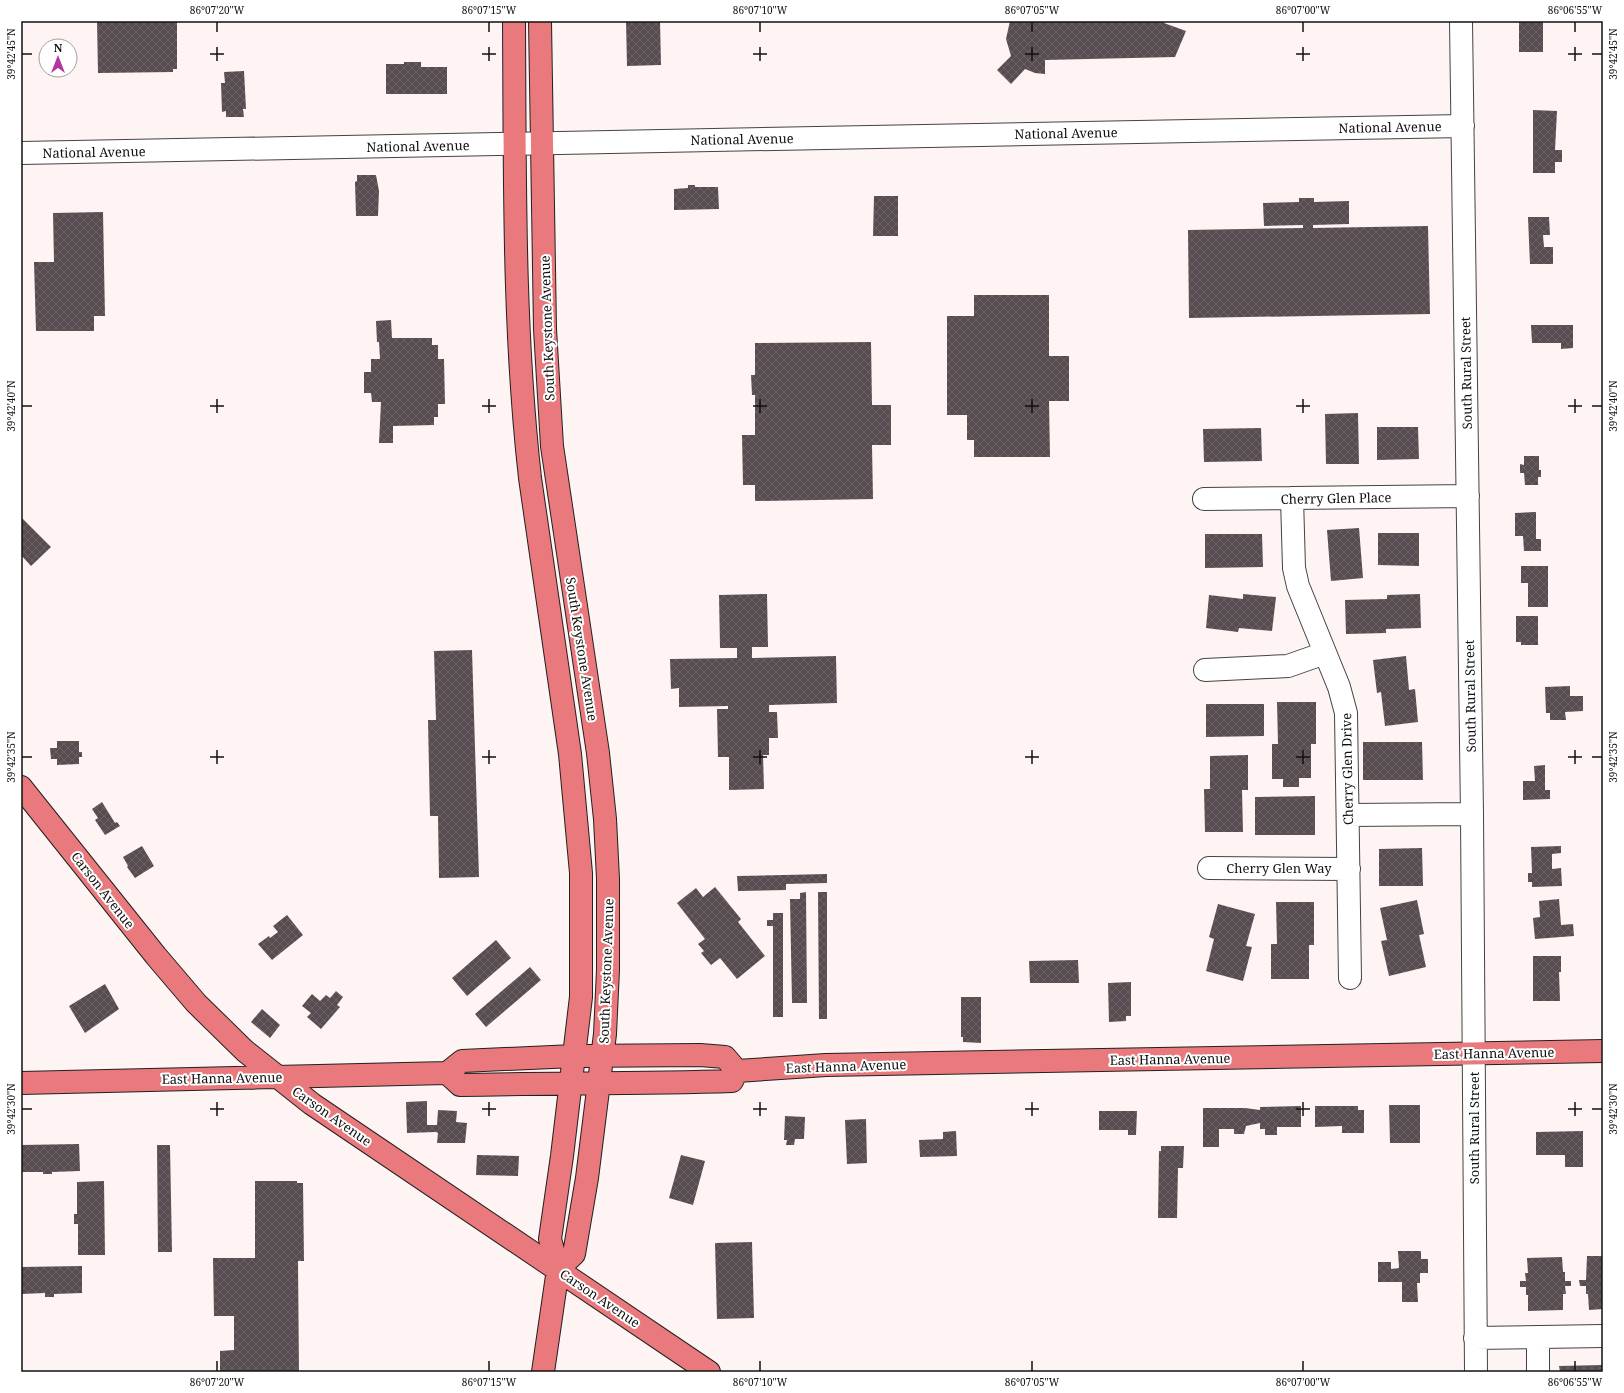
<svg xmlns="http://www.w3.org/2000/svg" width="1624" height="1393" font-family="'Noto Serif',serif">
	<defs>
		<pattern id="building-cross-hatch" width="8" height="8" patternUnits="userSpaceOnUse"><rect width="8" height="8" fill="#574d51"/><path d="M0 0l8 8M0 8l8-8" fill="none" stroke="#6a6265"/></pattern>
	</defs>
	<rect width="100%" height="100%" fill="#fef4f4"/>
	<!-- building -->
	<path fill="url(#building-cross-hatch)" d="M97,21H177V69H173V72L98,73Z
		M626,21H660L661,65L627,66Z
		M1010,21H1164V23L1186,31L1175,57L1045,60V74L1035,73L1025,69L1011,84L997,70L1011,56L1006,39Z
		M1519,22H1543V52H1519Z
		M404,62H421V67H447V94H386V64H404Z
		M244,71L246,109H243L244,117H226V111L222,112L221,83H225L224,72Z
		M1533,110L1557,111L1555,150H1562V162H1555V173H1533Z
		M357,175H376L379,191L378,216H356L355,182L357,181Z
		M688,185H695V187H718L719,209L674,210V189L688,188Z
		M874,196H898V236H873Z
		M1299,198H1314V202L1349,201V224L1313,225V228L1428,226L1430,314L1189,318L1188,230L1303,228V225L1264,226L1263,203L1299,202Z
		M103,212L105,316H94V331H36L34,262H54L53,213Z
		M1528,217H1549L1550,235H1543L1544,247H1553V264H1530Z
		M974,295H1049V356H1069V401H1049L1050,457H974V440H967V415H947V316H974Z
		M391,320L392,338H432V345H438V359H444L445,404H438V417H434V425L393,426V443H379L381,402H372L371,393H364V372H371V359H380L379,342H377L376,321Z
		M1531,325H1573V348L1561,349V343H1532Z
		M871,342L872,405H891V445H872L873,499L755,501V485H743L742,435H755V395H752L751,375H755V343Z
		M1358,413L1359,464H1326L1325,414Z
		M1377,427H1418L1419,459L1377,460Z
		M1261,428L1262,461L1204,462L1203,429Z
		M1524,456H1539V470H1541V477H1538V485H1525L1524,473H1520V464L1524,465Z
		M1536,512V539H1541V551H1524L1523,536H1515V513Z
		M22,518L51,547L31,566L21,555Z
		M1359,528L1363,578L1331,581L1327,530Z
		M1378,533H1419V566L1378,565Z
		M1205,534H1262L1263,567L1205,568Z
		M1521,566H1548V607H1528V583H1521Z
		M767,594L768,647H752V658L836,656L837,703L769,705V712H777L778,738H769V755H763L764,789L729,790V757H718L717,709H728V706L679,707V688L671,689L670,659L737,658V648H720L719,595Z
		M1243,594L1276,597L1272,631L1239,628L1238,632L1206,628L1209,595L1243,599Z
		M1420,594L1421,628L1386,629V633L1346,634L1345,600L1387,599V595Z
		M1516,616H1538V645H1521V642H1516Z
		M472,650L479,877L439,878L438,816H430L428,720H436L434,651Z
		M1406,656L1409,690L1415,689L1418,722L1385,726L1381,692L1377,693L1373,660Z
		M1570,686V696H1583V711L1565,712L1566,720H1550V713H1546L1545,687Z
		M1277,702H1316V744H1311V778H1299V787H1283V779H1272V744H1278Z
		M1206,704H1264V736L1206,737Z
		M57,741H79V752H82V757H79V764L57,765V759H51L50,748H57Z
		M1363,742H1422L1423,780H1363Z
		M1248,755V790H1242L1243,832H1205L1204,789H1210V756Z
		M1545,765V790H1550V799L1523,800V781H1535L1534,766Z
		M1315,796V835H1255V797Z
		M102,802L115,823L117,822L120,826L105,835L95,820L98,818L92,809Z
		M142,846L154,866L135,878L127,867L128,866L123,857Z
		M1561,846V853L1552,854V869L1561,868L1562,886L1532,887V882H1528V873H1532L1531,847Z
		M1422,848L1423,886H1379V849Z
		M827,874V883L786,884V890L738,891L737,876Z
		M715,887L741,919L738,922L765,956L737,979L720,958L711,965L701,953L704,951L698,944L705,939L677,903L696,888L703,897Z
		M806,892L807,1003H792L790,899H800V893Z
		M818,892H827V1019H819Z
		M1559,899L1561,925L1573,924L1574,936L1535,939L1533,918L1540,917L1539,901Z
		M1417,900L1424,934L1419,935L1426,967L1389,976L1381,941L1387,940L1380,908Z
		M1276,902H1314V945H1309V979H1271V944H1277Z
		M1218,904L1255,914L1246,946L1252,947L1243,981L1206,971L1214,939L1209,937Z
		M773,913H783V1017H773V926H767V920H773Z
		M287,915L303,935L272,960L258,944L269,936L270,938L278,932L273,926Z
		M496,940L511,958L467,996L452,978Z
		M1533,956H1561V972H1559L1560,1001H1533Z
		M1078,960L1079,983H1030L1029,961Z
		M530,967L541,980L486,1027L475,1014Z
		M1131,982V1016H1126V1021L1109,1022L1108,983Z
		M105,984L119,1009L85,1033L69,1006Z
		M336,991L343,997L337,1005L340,1007L321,1029L307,1017L311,1013L302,1006L312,994L320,1001L326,995L330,998Z
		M961,997H981V1043L963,1042V1037H961Z
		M262,1009L280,1025L270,1038L251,1022Z
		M427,1101V1125H437L438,1110L457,1111L456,1122L467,1123L465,1143H437L438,1133L436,1132L407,1133L406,1102Z
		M1389,1105H1420V1143H1390Z
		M1301,1106V1127H1277V1135H1265V1129H1260V1123L1246,1126L1244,1134H1234V1129H1219V1147H1203V1108H1245L1260,1110V1107Z
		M1315,1106H1358V1110H1364V1133H1342V1126L1315,1127Z
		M1099,1111H1137L1136,1135H1128V1130H1099Z
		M785,1116L805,1117L804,1139H795L794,1145H786L787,1140H784Z
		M866,1119L867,1163L847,1164L845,1120Z
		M956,1131L957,1156L920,1157L919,1140L943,1139V1132Z
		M1583,1131V1167H1565V1155H1536V1132Z
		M79,1144L80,1171L52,1172V1174H43V1172H21V1145Z
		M157,1145H170L172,1252H158Z
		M1161,1146H1184L1183,1168H1178L1177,1218H1158L1159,1151H1161Z
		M477,1155L519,1156L518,1176L476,1175Z
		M681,1155L705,1161L693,1205L669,1198Z
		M104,1181L105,1255H78V1224H74V1214H77V1182Z
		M255,1181H297V1183H303L304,1261H298L299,1372H220V1351L234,1350V1316H214L213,1258H255Z
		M752,1242L754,1318L717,1319L715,1243Z
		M1398,1251H1421V1259H1428V1273H1420V1283H1417L1418,1302H1402V1282H1378V1262H1391V1269L1399,1268Z
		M1587,1256H1603V1309L1589,1310L1588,1294H1586V1286H1580L1579,1280H1586Z
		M1562,1257L1563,1272H1565V1281H1571V1286H1565L1566,1294H1563V1310L1528,1311V1295H1526V1287H1520V1281H1526L1525,1273H1528L1527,1258Z
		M82,1266V1293L54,1294V1297H45V1293L21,1294V1267Z
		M1603,1365V1372H1560L1559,1366Z"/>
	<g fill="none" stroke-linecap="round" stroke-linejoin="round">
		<!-- minor casing -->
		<g stroke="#434343" stroke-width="24">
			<path id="minor" d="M1461,21L1472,814L1476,1372
				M21,153L1463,126
				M1292,498L1294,568L1298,586L1339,687L1346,713L1350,978
				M1204,499L1468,496
				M1205,670L1288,666L1325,653
				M1348,815L1472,814
				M1209,868L1349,869
				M1538,1337V1372
				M1475,1338L1603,1336"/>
		</g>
		<!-- major casing -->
		<g stroke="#212121" stroke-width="24">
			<path id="major" d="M514,21C515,174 513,327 530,478L570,754L581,873V997L562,1156L550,1239L558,1269L543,1372
				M540,21L545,329L552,446L598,753L605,819L608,879V970L605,1034L587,1178L574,1254L558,1269
				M21,787L156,956L196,1003L245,1051L312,1104L709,1372
				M737,1071L826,1065L1603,1051
				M447,1073L460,1085C551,1083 641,1084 732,1081L737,1071
				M21,1083L447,1073L462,1061L574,1056L700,1055L725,1057L737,1071"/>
		</g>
		<!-- minor -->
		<use href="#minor" stroke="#fff" stroke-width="22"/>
		<!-- major -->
		<use href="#major" stroke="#e9797d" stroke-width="22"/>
	</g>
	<!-- ticks -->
	<path fill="none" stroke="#101010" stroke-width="1.5" d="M217,22V32M489,22V32M760,22V32M1032,22V32M1303,22V32M1575,22V32M217,47V61M489,47V61M760,47V61M1032,47V61M1303,47V61M1575,47V61M22,54H32M210,54H224M482,54H496M753,54H767M1025,54H1039M1296,54H1310M1568,54H1582M1592,54H1602M217,399V413M489,399V413M760,399V413M1032,399V413M1303,399V413M1575,399V413M22,406H32M210,406H224M482,406H496M753,406H767M1025,406H1039M1296,406H1310M1568,406H1582M1592,406H1602M217,750V764M489,750V764M760,750V764M1032,750V764M1303,750V764M1575,750V764M22,757H32M210,757H224M482,757H496M753,757H767M1025,757H1039M1296,757H1310M1568,757H1582M1592,757H1602M217,1102V1116M489,1102V1116M760,1102V1116M1032,1102V1116M1303,1102V1116M1575,1102V1116M22,1109H32M210,1109H224M482,1109H496M753,1109H767M1025,1109H1039M1296,1109H1310M1568,1109H1582M1592,1109H1602M217,1361V1371M489,1361V1371M760,1361V1371M1032,1361V1371M1303,1361V1371M1575,1361V1371"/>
	<g text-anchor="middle" stroke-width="4" stroke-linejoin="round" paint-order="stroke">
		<!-- street labels -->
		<g font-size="13" fill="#101010" stroke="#fff">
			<text transform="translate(1390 127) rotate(-1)" y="5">National Avenue</text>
			<text transform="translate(1066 133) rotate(-1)" y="5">National Avenue</text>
			<text transform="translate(742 139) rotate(-1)" y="5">National Avenue</text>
			<text transform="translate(418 146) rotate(-1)" y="5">National Avenue</text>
			<text transform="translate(94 152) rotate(-1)" y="5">National Avenue</text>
			<text transform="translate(547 328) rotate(-92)" y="5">South Keystone Avenue</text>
			<text transform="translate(1466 373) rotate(-91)" y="5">South Rural Street</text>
			<text transform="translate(1336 498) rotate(-1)" y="5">Cherry Glen Place</text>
			<text transform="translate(582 649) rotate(81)" y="5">South Keystone Avenue</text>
			<text transform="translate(1470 696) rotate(-91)" y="5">South Rural Street</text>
			<text transform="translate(1347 769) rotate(-91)" y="5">Cherry Glen Drive</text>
			<text x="1279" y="873">Cherry Glen Way</text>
			<text transform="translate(103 890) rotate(52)" y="5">Carson Avenue</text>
			<text transform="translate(606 971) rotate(-88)" y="5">South Keystone Avenue</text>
			<text transform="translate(1494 1053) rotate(-1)" y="5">East Hanna Avenue</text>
			<text transform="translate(1170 1059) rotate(-1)" y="5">East Hanna Avenue</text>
			<text transform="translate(846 1066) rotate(-2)" y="5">East Hanna Avenue</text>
			<text transform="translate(222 1078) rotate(-1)" y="5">East Hanna Avenue</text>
			<text transform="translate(332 1116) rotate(35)" y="5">Carson Avenue</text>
			<text transform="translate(1474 1128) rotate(-90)" y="5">South Rural Street</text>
			<text transform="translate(600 1298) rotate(34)" y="5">Carson Avenue</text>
		</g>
	</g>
	<!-- border -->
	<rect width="1624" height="1393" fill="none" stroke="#ffffff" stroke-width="44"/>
	<!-- north arrow -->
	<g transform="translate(58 58)"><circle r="19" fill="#ffffff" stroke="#9f9f9f"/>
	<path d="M0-3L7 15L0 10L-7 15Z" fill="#b1379e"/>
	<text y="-6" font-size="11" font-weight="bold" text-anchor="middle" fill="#101010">N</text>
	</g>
	<rect x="22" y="22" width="1580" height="1349" fill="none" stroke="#101010" stroke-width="1.5"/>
	<g font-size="10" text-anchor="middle" fill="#101010">
		<text x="217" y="14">86°07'20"W</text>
		<text x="489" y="14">86°07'15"W</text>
		<text x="760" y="14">86°07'10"W</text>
		<text x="1032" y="14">86°07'05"W</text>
		<text x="1303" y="14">86°07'00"W</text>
		<text x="1575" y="14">86°06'55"W</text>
		<text transform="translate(11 54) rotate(-90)" y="4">39°42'45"N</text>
		<text transform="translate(1613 54) rotate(-90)" y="4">39°42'45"N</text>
		<text transform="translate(11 406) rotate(-90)" y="4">39°42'40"N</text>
		<text transform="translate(1613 406) rotate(-90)" y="4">39°42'40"N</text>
		<text transform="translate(11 757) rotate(-90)" y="4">39°42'35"N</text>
		<text transform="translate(1613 757) rotate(-90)" y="4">39°42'35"N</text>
		<text transform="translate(11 1109) rotate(-90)" y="4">39°42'30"N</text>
		<text transform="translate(1613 1109) rotate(-90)" y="4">39°42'30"N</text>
		<text x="217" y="1386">86°07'20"W</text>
		<text x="489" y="1386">86°07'15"W</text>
		<text x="760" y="1386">86°07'10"W</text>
		<text x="1032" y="1386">86°07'05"W</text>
		<text x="1303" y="1386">86°07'00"W</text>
		<text x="1575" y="1386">86°06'55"W</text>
	</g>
</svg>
